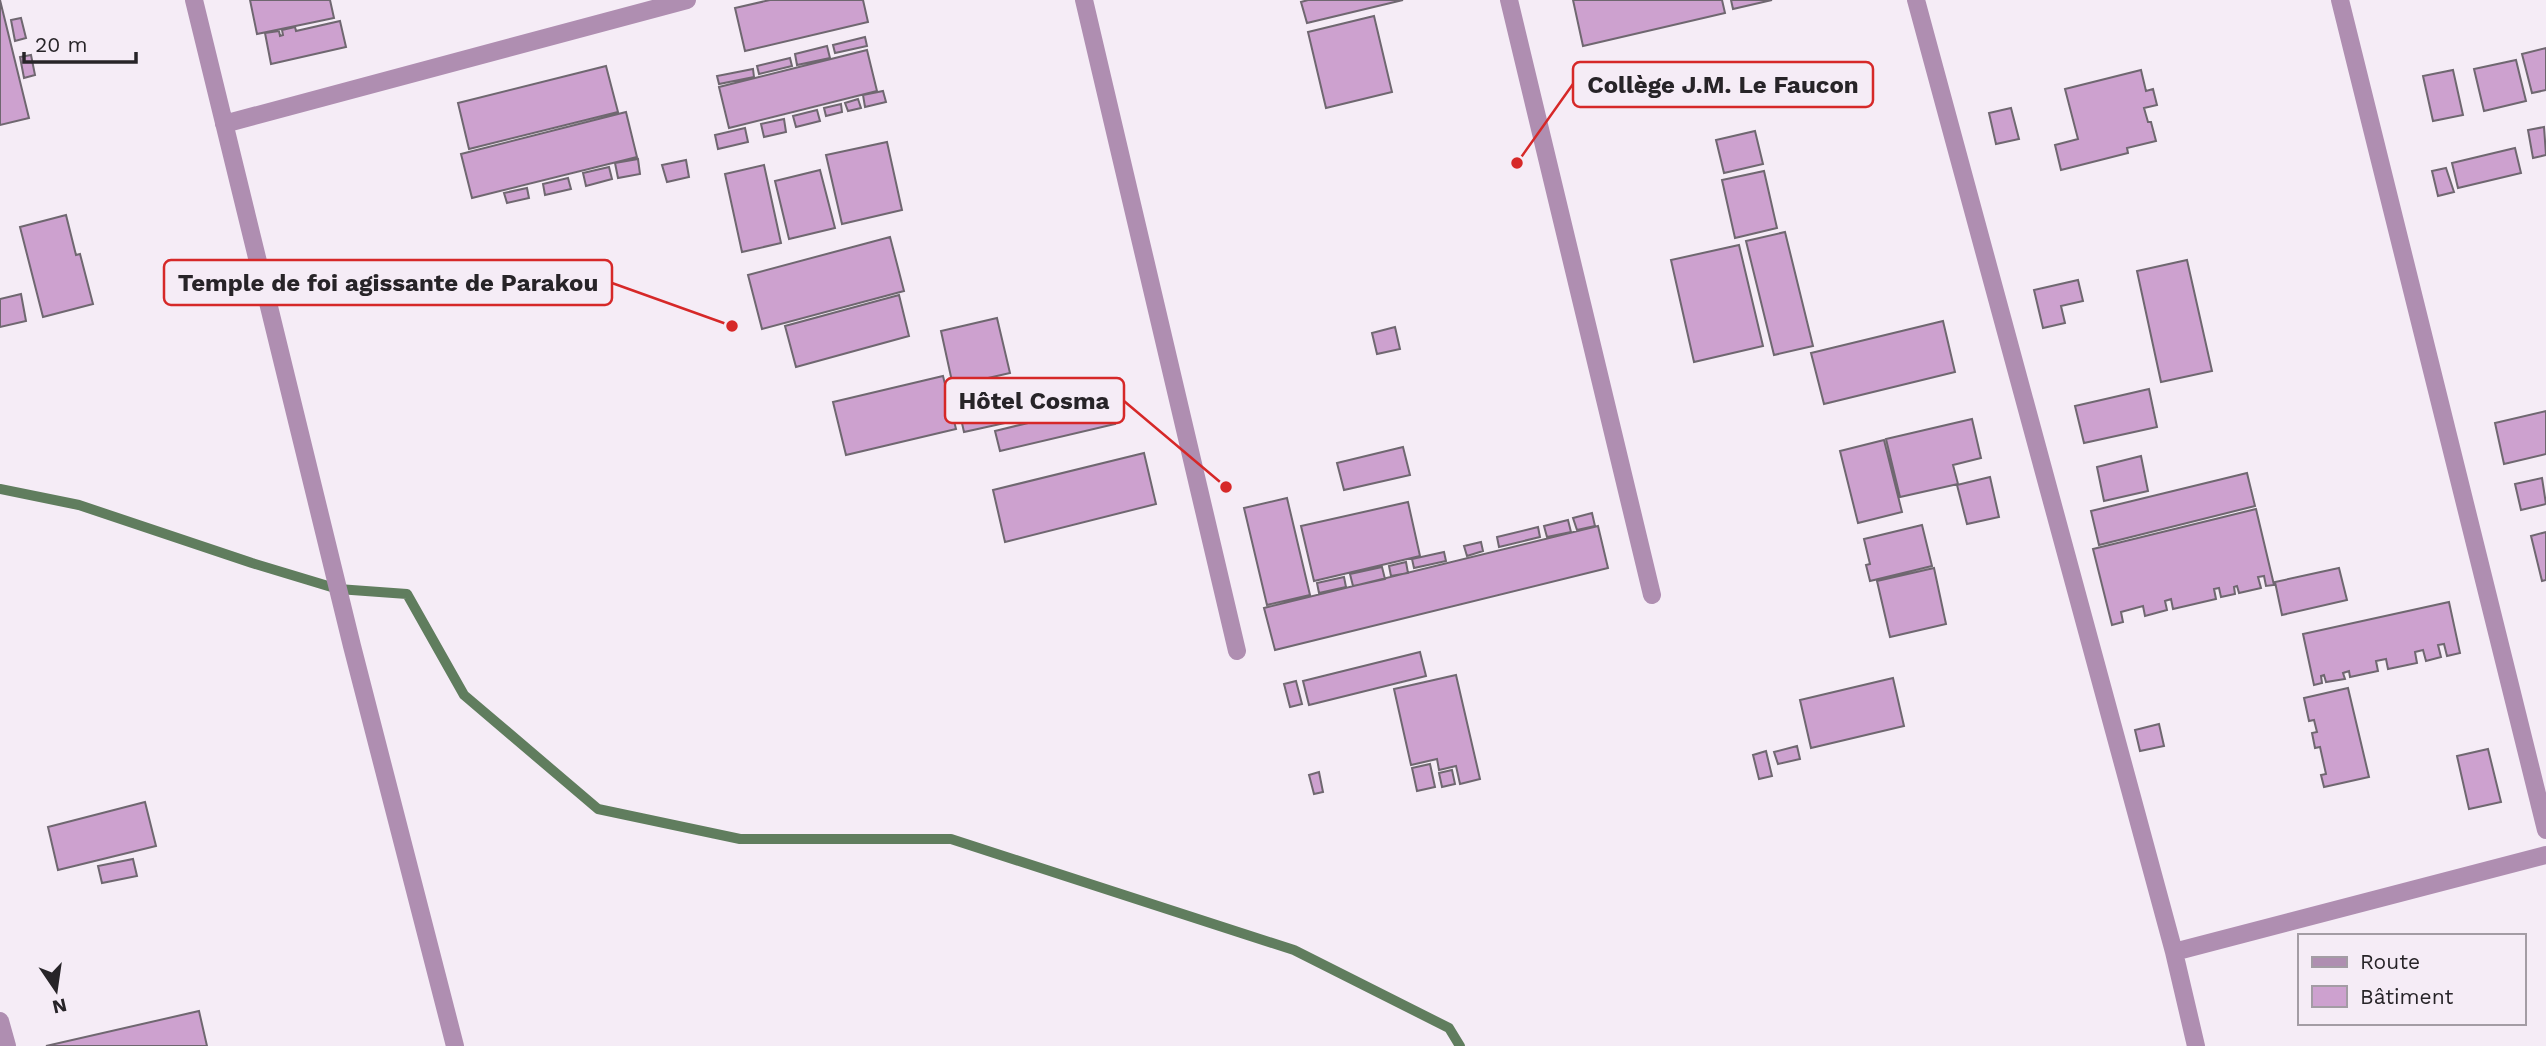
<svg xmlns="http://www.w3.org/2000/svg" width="2546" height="1046" font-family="'Work Sans',sans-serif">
	<rect width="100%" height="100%" fill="#f5ecf6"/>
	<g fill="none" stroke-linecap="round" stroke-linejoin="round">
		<!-- stream -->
		<path stroke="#607d5e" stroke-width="10" d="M0,489L79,505L252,563L338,589L407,594L464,695L598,809L740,839H951L1294,950L1449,1028L1460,1046"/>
	</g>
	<!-- building -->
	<path fill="#cda1cf" stroke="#6f6770" stroke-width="2" d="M0,0L29,118L0,125Z
		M250,0H330L334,18L257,34Z
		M770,0H863L868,22L745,51L735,8Z
		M1308,0H1403L1307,23L1301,2Z
		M1573,0H1722L1725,13L1583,46Z
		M1731,0H1772L1733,9Z
		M1374,16L1392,92L1326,108L1308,32Z
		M21,18L26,38L15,41L11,20Z
		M340,21L346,47L271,64L265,33L279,31L280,36L283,35L282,30L295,27L296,31Z
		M865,37L867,46L835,53L833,45Z
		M827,46L830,58L797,65L795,54Z
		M2546,48V90L2532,93L2522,54Z
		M867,50L877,91L729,128L719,87Z
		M31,55L35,75L24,78L20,57Z
		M790,58L792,66L759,74L757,66Z
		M2516,60L2526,101L2484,111L2474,69Z
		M606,66L618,112L469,149L458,103Z
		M753,69L754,77L719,84L717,76Z
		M2141,70L2146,91L2153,89L2157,105L2144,108L2148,122H2151L2156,141L2127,148L2128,153L2061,170L2055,145L2078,139L2065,89Z
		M2453,70L2463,115L2433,121L2423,76Z
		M883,91L886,102L865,107L863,95Z
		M858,99L861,108L848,111L845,103Z
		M841,104L842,112L826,116L824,108Z
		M2011,108L2019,139L1996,144L1989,113Z
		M817,110L820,121L796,127L793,116Z
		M626,112L637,157L472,198L461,154Z
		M784,119L786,132L764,137L761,124Z
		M2544,127L2546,155L2533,158L2528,130Z
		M745,128L748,142L718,149L715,135Z
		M1755,131L1763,164L1724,173L1716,140Z
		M887,142L902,210L842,224L826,155Z
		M2515,148L2521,173L2458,188L2452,163Z
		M638,159L640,174L618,178L615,163Z
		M686,160L689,177L667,182L662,165Z
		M764,165L781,243L742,252L725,174Z
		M609,167L612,179L586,186L583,173Z
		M2446,168L2454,192L2438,196L2432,171Z
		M820,170L835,228L789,239L775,181Z
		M1764,171L1777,228L1735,238L1722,180Z
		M568,178L571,189L545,195L543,184Z
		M527,188L529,198L507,203L504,193Z
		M66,215L76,255L80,254L93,304L43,317L20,227Z
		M1785,232L1813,346L1774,355L1746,241Z
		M890,237L904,291L762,329L748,275Z
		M1739,245L1763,346L1694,362L1671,260Z
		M2187,260L2212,371L2161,382L2137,271Z
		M2078,280L2083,301L2061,306L2065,323L2043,328L2034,290Z
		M21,294L26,321L0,327V299Z
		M899,295L909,336L796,367L785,326Z
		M997,318L1010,373L953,386L941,331Z
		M1943,321L1955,372L1824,404L1811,353Z
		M1395,327L1400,349L1377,354L1372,333Z
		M943,376L956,429L846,455L833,402Z
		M995,379L1005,423L964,432L954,388Z
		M2149,389L2157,427L2084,443L2075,406Z
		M1110,403L1115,424L1000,451L995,431Z
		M2546,411V454L2504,464L2495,423Z
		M1972,419L1981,458L1953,465L1958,484L1900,497L1886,439Z
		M1884,440L1902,512L1858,523L1840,451Z
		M1403,447L1410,475L1344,490L1337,463Z
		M1144,453L1156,504L1005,542L993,490Z
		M2141,456L2148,491L2104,501L2097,467Z
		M2247,473L2255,506L2099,545L2091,511Z
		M1990,477L1999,517L1967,524L1957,485Z
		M2542,478L2546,504L2521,510L2515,484Z
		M1287,498L1310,595L1267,605L1244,508Z
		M1408,502L1420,556L1314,581L1301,526Z
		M2256,509L2274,585L2266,586L2264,576L2258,577L2261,588L2239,593L2237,586L2234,587L2235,594L2221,597L2219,588L2214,589L2216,599L2173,609L2171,599L2165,601L2167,610L2145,616L2143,606L2121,612L2123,622L2112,625L2093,549Z
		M1592,513L1595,526L1577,530L1573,518Z
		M1568,520L1571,532L1547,537L1544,526Z
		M1922,525L1932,566L1870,581L1866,565L1870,564L1864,539Z
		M1598,526L1608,568L1275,650L1264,608Z
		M1538,527L1540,537L1499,547L1497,537Z
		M2546,532V580L2542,581L2531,536Z
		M1481,542L1483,551L1467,556L1464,546Z
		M1444,552L1446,561L1414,568L1412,559Z
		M1406,562L1408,573L1391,576L1389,566Z
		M1382,567L1385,579L1353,586L1350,574Z
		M1934,568L1946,624L1890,637L1877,581Z
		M2339,568L2347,600L2282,615L2275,582Z
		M1344,577L1346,587L1319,593L1317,583Z
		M2449,602L2460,653L2447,656L2444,644L2438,645L2441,657L2426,661L2423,650L2415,652L2417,663L2388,669L2386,659L2376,661L2378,671L2350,677L2349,671L2343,673L2345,679L2326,682L2324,675L2321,676L2322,683L2314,685L2303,634Z
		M1420,652L1426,676L1309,705L1303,681Z
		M1456,675L1480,779L1460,784L1456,766L1439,770L1437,759L1411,765L1394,689Z
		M1893,678L1904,726L1811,748L1800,700Z
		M1296,681L1302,704L1290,707L1284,684Z
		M2348,688L2369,777L2324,787L2321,775L2326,774L2320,747L2315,748L2312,733L2317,732L2314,720L2309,721L2304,698Z
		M2159,724L2164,746L2140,751L2135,730Z
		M1797,746L1800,759L1778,764L1774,752Z
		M2488,749L2501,802L2469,809L2457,756Z
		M1766,751L1772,776L1759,779L1753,755Z
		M1430,764L1435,787L1417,791L1412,768Z
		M1452,770L1455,784L1442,787L1439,773Z
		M1319,772L1323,792L1314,794L1309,775Z
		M145,802L156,846L58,870L48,827Z
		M133,859L137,876L102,883L98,866Z
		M199,1011L207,1046H46Z"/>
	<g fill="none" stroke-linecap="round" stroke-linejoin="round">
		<!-- street -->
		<path stroke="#af8eb1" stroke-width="18" d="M194,0L352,646L455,1046
			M1084,0L1237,651
			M1509,0L1652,595
			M1916,0L2174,952L2196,1046
			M2340,0L2546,830
			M224,124L687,0
			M2174,952L2546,855
			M0,1021L7,1046"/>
	</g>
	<!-- callouts -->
	<path fill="none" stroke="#d62828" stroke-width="2.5" d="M1517 163L1573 84M732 326L612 283M1226 487L1124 401"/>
	<g fill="#d62828" stroke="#f5ecf6" stroke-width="2.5">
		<circle cx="1517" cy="163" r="7"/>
		<circle cx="732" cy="326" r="7"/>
		<circle cx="1226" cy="487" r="7"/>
	</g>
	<g fill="#f5ecf6" stroke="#d62828" stroke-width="2.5">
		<rect x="1573" y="62" width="300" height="45" rx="7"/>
		<rect x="164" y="260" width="448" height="45" rx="7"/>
		<rect x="945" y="378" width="179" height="45" rx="7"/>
	</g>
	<g font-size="24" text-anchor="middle" font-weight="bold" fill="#272428">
		<text x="1723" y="93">Collège J.M. Le Faucon</text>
		<text x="388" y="291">Temple de foi agissante de Parakou</text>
		<text x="1034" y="409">Hôtel Cosma</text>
	</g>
	<!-- legend -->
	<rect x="2298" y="934" width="228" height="91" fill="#f5ecf6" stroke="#a39ca4" stroke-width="2"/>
	<rect x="2312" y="957" width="35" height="10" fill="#af8eb1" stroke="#a39ca4" stroke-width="2"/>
	<text x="2360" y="969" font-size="21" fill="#272428">Route</text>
	<rect x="2312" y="986" width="35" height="21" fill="#cda1cf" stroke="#a39ca4" stroke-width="2"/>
	<text x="2360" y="1004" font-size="21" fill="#272428">Bâtiment</text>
	<!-- north arrow -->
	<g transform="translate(56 990) rotate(167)" stroke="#f5ecf6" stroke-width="5" paint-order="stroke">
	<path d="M0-5L12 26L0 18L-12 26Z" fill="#272428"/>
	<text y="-10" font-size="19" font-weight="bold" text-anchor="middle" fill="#272428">N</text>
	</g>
	<!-- scale -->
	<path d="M24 52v10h112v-10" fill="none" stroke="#272428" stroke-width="3.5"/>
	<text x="35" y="52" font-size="21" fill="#272428" stroke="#f5ecf6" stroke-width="5" paint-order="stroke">20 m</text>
</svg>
